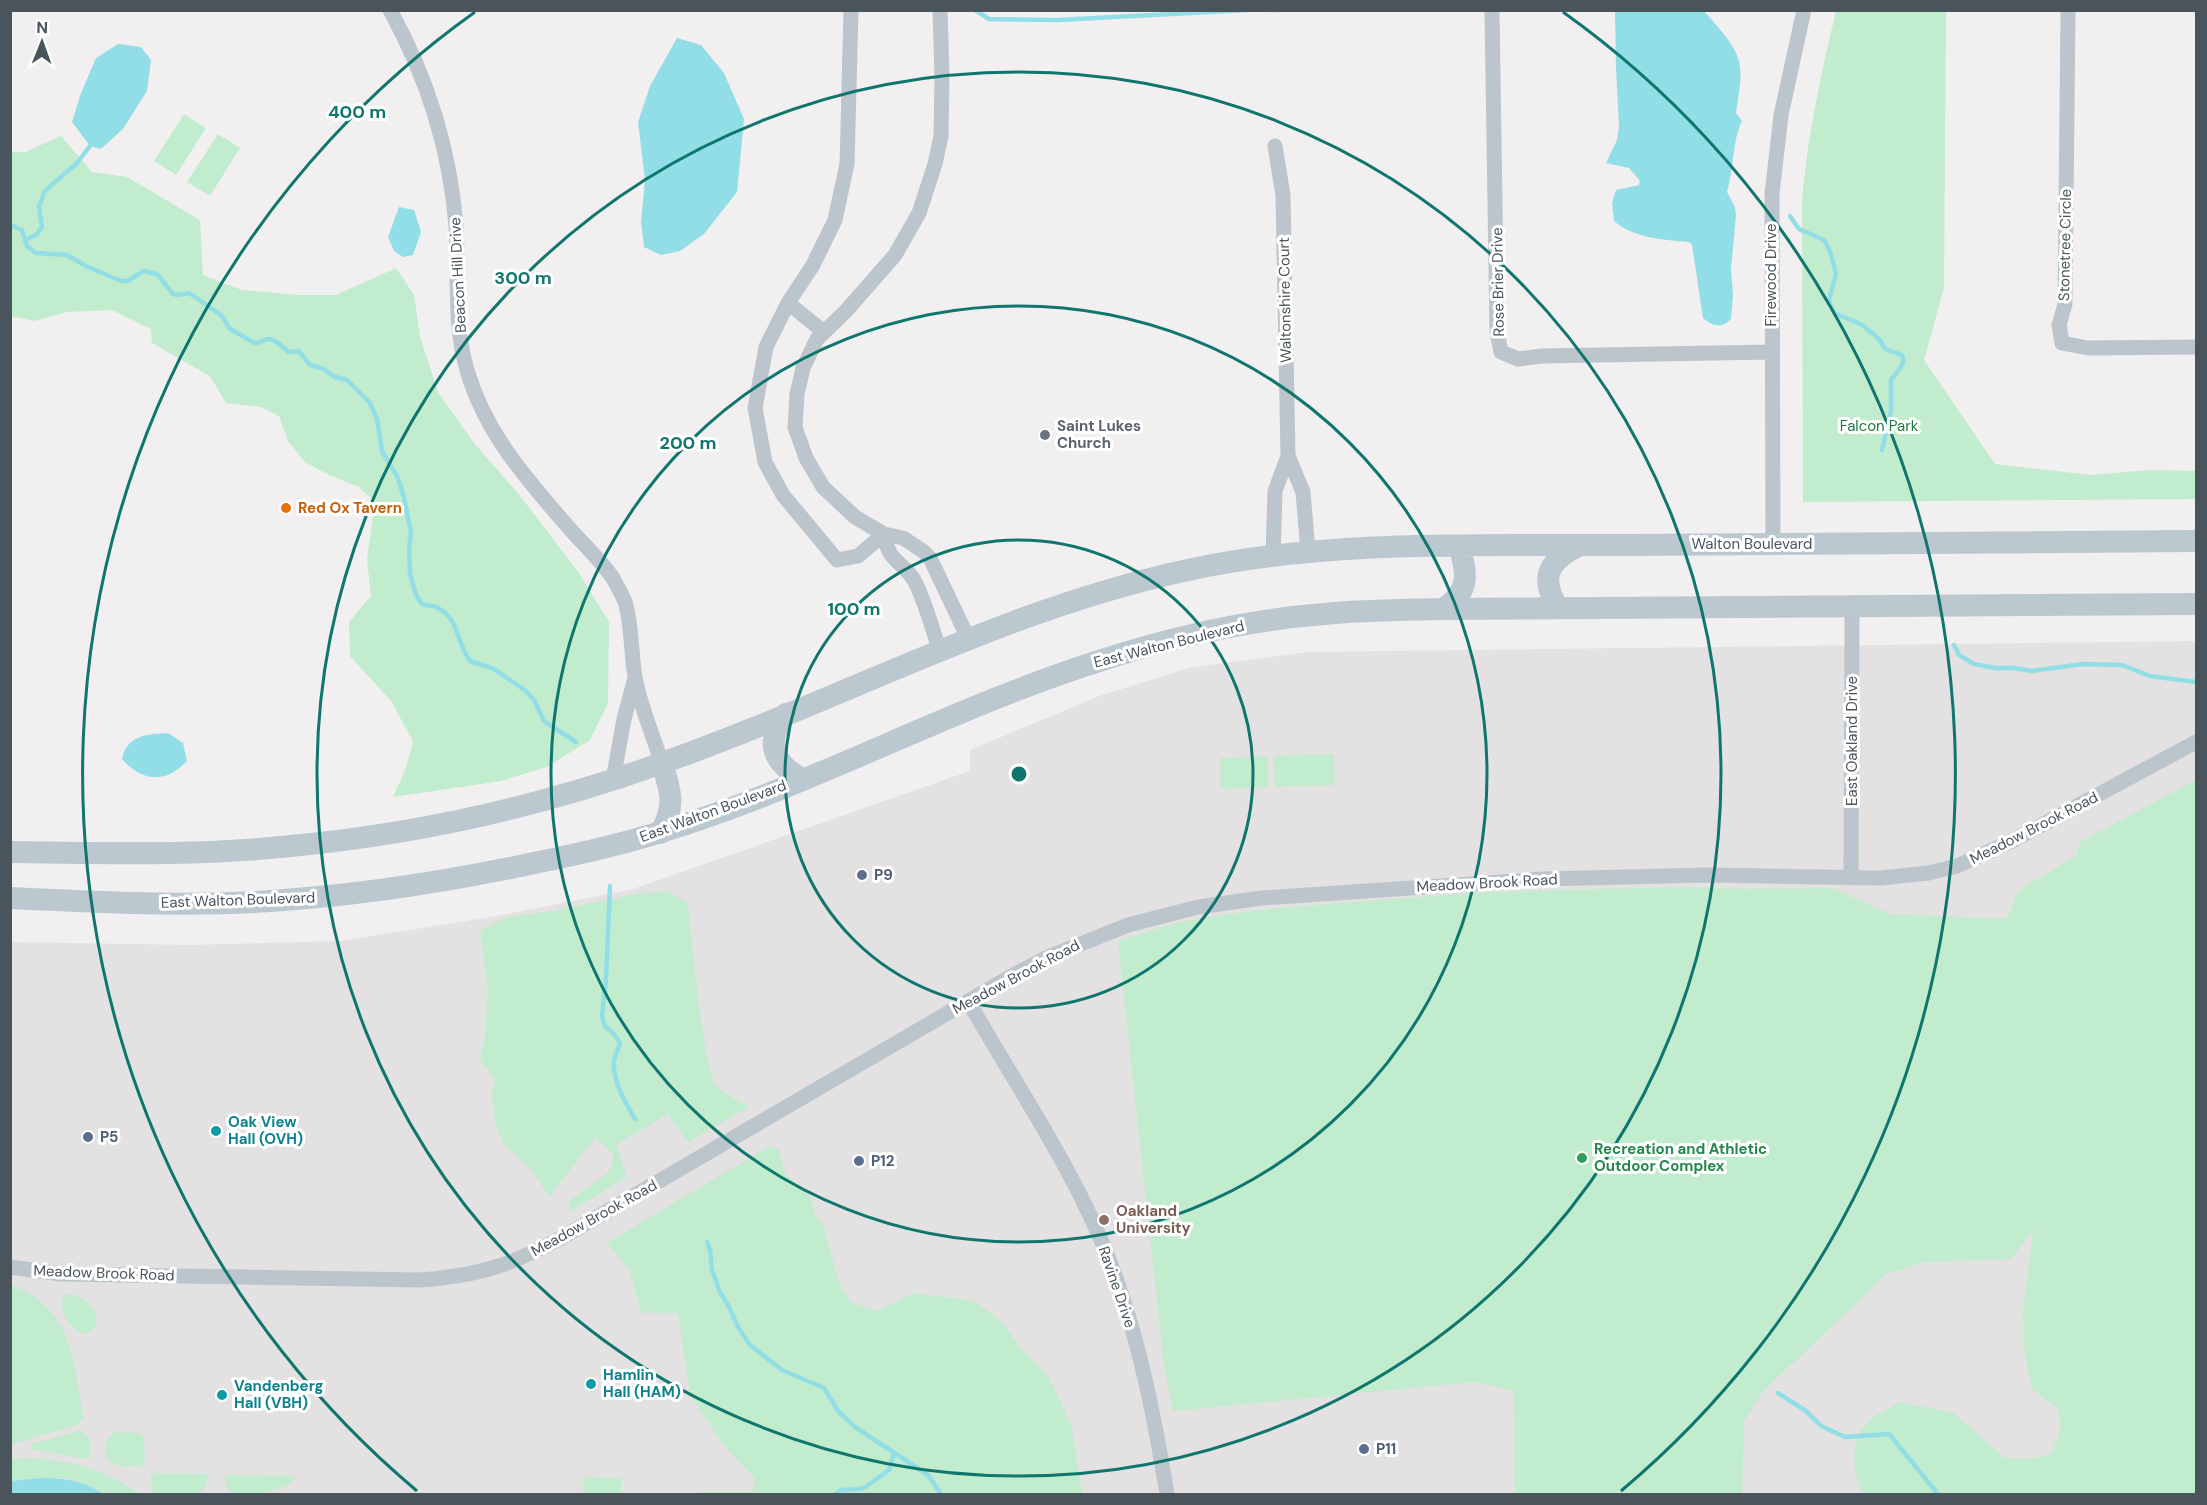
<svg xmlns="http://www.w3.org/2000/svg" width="2207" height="1505" font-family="'DM Sans',sans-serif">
	<rect width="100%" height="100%" fill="#f2eff0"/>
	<!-- education -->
	<path fill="#e3e1e1" d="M2196,641V1494H11V942L190,945L341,941L491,917L633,889L970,771V750L1099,696L1189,668L1308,652Z"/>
	<!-- green -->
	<path fill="#c1eccd" d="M1836,11H1946L1944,288L1924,360L1995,464L2091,475L2149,470L2196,471V499L1803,502L1802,202C1807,137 1821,74 1836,11Z
		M184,114L206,128L176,175L154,161Z
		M218,134L240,148L210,196L187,182Z
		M61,136L92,172L127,177L200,220L203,275L242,290L298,295H336L396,268L414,295L420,337L438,392L474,443L521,497L579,573L609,622L608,703L590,740L547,767L501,781L393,797L406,768L413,742L392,702L350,656L349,622L371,596L367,559L375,502L359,487L329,475L305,462L288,441L279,416L261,407L226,403L210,376L152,343L151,329L112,310L67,312L35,321L11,316V152H25Z
		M1334,754L1335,785L1275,787L1274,756Z
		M1267,756L1269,787L1221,789L1220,758Z
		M2196,780V1494H1864C1852,1473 1849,1442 1867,1423C1875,1414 1890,1408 1900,1402L1953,1413L2005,1458L2030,1459L2051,1454L2061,1430L2058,1408L2032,1389L2024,1348L2023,1312L2033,1230L2011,1259L1924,1262L1884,1275L1858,1302L1764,1390L1744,1421L1742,1494H1515L1514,1391L1474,1382L1173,1411L1164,1365L1118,941L1176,923L1221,915L1268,909L1470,893L1552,890L1685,887L1749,889L1832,888L1890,914L2007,919L2019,890L2076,856L2080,842Z
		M668,891L688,904C691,932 703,1073 717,1087C725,1095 739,1100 749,1107L688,1142L668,1114L616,1145L627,1177L569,1212L570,1200L609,1172L614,1154L595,1138L549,1197L532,1170L504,1144L495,1124L492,1091L495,1079L480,1060L485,1037L488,987L480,931L507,917L554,911L635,894Z
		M770,1146L779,1149L785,1173L811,1198L814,1212L824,1228L839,1283L850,1302L877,1311L913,1293L974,1301L1002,1322L1020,1347L1048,1376L1071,1424L1082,1494H688L703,1492H753L755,1478L725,1447L690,1395L678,1313H641L629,1269L607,1243Z
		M11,1285C71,1307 73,1359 83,1415V1418L77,1425L11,1444Z
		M71,1294C120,1309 88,1359 65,1317C62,1310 60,1301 65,1295Z
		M79,1431C90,1433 91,1447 90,1457L86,1459L30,1449L31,1444Z
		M116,1432L139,1433L144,1437L145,1461L141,1466L121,1467L109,1461C104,1450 104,1438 116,1432Z
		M29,1458C68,1460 108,1470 139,1494H104L92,1487L68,1478H42L11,1481V1459Z
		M151,1473L208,1474C207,1483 204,1489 198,1494H152Z
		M225,1475L294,1476L295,1479C277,1494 254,1495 232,1494L226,1485Z
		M584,1477L621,1478V1494H583Z"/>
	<!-- water -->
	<path fill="#92dee6" d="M1615,11H1704C1716,25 1734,43 1739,61C1743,77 1738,97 1736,113L1742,121C1732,141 1734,169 1727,192L1735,207L1736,216L1731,269L1733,295L1731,319C1723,329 1712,326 1703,318L1692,245L1689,242C1665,240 1633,238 1614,221L1612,203L1616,190L1639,185L1640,181L1629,168L1606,163L1617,140L1619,127L1616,68Z
		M677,38L701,45L724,73L744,119L737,192L704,234L680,251L661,255L644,247L641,222L645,180L638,122L650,86Z
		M118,44L141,47L151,60L147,91L123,129L101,149L90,146L72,122L81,93L96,58Z
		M399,207L414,210L421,232L413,255L403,257L394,251L388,237Z
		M168,733L183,743L187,761C166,784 142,782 122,759C127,735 147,734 168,733Z
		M42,1478C67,1478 82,1481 104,1494H11V1481Z"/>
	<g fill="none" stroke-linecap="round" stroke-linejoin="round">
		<!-- stream -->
		<path stroke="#92dee6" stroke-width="4.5" d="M975,10L989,19L1058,20L1247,10
			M1268,10H1278
			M1790,216L1799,229L1824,240L1830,251L1836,274L1829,300L1834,313L1861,324L1879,339L1885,349L1902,355C1907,365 1896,372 1891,380V412L1882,450
			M10,225L22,230L27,246L36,253L67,255L86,266L121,281H127L144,271L157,274L173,294L178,295L189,293L195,297L221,315L230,329L255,343C261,344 262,340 268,339C275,338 284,349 289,352L299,351L310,365L324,369L335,377L347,380L370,403L377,419L382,451L398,478L404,498L411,532L409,548L410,574L416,595L422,604C427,606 432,605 436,607C459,617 457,644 470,661L494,669L526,691L534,700L544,721L576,742
			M25,240L36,235L42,227L39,206L45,191L77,163L90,146
			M1954,645L1959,655L1974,664L1995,668H2013L2032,671L2083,664L2122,665L2150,676L2196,682
			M610,886L606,979L602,1017L605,1026L614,1034L620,1043C619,1050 614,1055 614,1061C612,1080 626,1104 635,1119
			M707,1242L710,1250L712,1270L720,1292L729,1307L738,1327L750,1345L782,1370L824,1388L839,1412L855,1427L928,1475L941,1494
			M1778,1393L1806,1411L1821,1426L1845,1437L1889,1434L1938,1494
			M835,1494L841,1490L861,1489L867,1486L889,1470L894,1454"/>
		<!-- street -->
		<path stroke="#bcc5cb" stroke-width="15" d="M390,10C427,77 450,150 456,226C459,274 453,323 467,370C485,433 528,481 570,529C584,545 603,562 614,580C618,588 624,597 626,605C632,628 631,653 635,677C640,706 653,735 662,764
			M851,10L847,164L835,220L813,265L788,303L766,347L755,408L765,462L783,495L837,560L858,556L884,534
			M940,10L942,75L941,136L935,164L919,213L895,255L846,311L817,339L803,368L797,394L795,427L806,458L823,487L855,517L884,534L903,538L923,551L930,558L968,638
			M1492,10L1497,332L1501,352L1518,359L1542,356L1772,352
			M2068,10L2065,304L2059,325L2062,343L2088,348L2196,347
			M1275,146L1283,195L1288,456L1303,492L1308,551
			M788,303L824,332
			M884,534C889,564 901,559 914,580C925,600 932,629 940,651
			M1773,543L1772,194L1781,115L1804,10
			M1273,555L1275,491L1288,456
			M613,780L624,719L635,678
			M1851,876L1852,606
			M968,1001C1020,1092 1081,1179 1116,1278C1141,1348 1155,1421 1167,1494
			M10,1267L61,1274L419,1280C479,1276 511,1265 563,1237L1008,978L1046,958L1128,925L1198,907L1262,898L1543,879L1706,875L1880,878L1929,873L1957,866L2012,841L2196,742"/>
		<!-- secondary -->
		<path stroke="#bcc8d0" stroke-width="22" d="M1558,608C1538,576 1550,560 1580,545
			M1443,609C1470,592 1468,574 1459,546
			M786,714C764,742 773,763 802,779
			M660,833C676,807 671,791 662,764
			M10,852C104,853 198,856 291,846C417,834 543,806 662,763C839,701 1004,609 1188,570C1331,539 1479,546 1624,545C1815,544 2006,542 2196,541
			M10,898C92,902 174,906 255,902C344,897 433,884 520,866C568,856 617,846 664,831C813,785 951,708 1099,661C1172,637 1248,620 1324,614C1364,610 1403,610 1443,609L2196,604"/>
	</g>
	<!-- distance rings -->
	<g fill="none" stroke="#0f766e" stroke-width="3">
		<circle cx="1019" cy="774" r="234"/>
		<circle cx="1019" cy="774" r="468"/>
		<circle cx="1019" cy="774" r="702"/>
		<path d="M417 1491A936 936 0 0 1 475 12M1563 12A936 936 0 0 1 1621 1491"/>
	</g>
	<!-- markers -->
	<circle fill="#6b7280" stroke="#fff" stroke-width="2" cx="1045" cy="435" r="6"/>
	<circle fill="#e8710a" stroke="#fff" stroke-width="2" cx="286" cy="508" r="6"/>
	<g fill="#5c6f8a" stroke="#fff" stroke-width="2">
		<circle cx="862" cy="875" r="6"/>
		<circle cx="88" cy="1137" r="6"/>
		<circle cx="859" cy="1161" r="6"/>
		<circle cx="1364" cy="1449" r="6"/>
	</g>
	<g fill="#0f9aa8" stroke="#fff" stroke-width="2">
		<circle cx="216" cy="1131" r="6"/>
		<circle cx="591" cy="1384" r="6"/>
		<circle cx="222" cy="1395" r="6"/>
	</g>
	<circle fill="#2e9e5b" stroke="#fff" stroke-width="2" cx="1582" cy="1158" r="6"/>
	<circle fill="#8d6e63" stroke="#fff" stroke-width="2" cx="1104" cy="1220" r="6"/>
	<g text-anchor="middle" stroke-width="6" stroke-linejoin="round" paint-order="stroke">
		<!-- street labels -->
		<g font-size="15" fill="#49555b" stroke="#fff">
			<text transform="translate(2065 245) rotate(-89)" y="5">Stonetree Circle</text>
			<text transform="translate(458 275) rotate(-93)" y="5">Beacon Hill Drive</text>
			<text transform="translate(1771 275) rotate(-90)" y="5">Firewood Drive</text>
			<text transform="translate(1498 282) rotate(-91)" y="5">Rose Brier Drive</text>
			<text transform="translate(1285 300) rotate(-91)" y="5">Waltonshire Court</text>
			<text x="1752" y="549">Walton Boulevard</text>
			<text transform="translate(1169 644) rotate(-14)" y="5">East Walton Boulevard</text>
			<text transform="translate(1852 741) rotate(-90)" y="5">East Oakland Drive</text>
			<text transform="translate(713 811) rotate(-20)" y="5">East Walton Boulevard</text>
			<text transform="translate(2034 828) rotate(-27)" y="5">Meadow Brook Road</text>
			<text transform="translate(1487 883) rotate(-3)" y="5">Meadow Brook Road</text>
			<text transform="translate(238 900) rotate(-2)" y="5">East Walton Boulevard</text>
			<text transform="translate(1016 977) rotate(-28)" y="5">Meadow Brook Road</text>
			<text transform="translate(594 1218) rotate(-29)" y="5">Meadow Brook Road</text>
			<text transform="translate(104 1273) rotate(2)" y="5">Meadow Brook Road</text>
			<text transform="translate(1117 1287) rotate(71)" y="5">Ravine Drive</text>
		</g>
		<!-- worship labels -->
		<g font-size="15" font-weight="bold" fill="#5b616d" stroke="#fff" text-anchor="start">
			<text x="1057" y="431">Saint Lukes<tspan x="1057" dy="17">Church</tspan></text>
		</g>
		<!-- park labels -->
		<g font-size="15" fill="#1e7840" stroke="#fff">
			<text x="1879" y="431">Falcon Park</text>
		</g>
		<!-- food labels -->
		<g font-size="15" font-weight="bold" fill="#c56008" stroke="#fff" text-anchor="start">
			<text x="298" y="513">Red Ox Tavern</text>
		</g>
		<!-- service labels -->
		<g font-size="15" font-weight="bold" fill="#4e5e75" stroke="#fff" text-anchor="start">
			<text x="874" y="880">P9</text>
			<text x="100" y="1142">P5</text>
			<text x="871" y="1166">P12</text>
			<text x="1376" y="1454">P11</text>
		</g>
		<!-- culture labels -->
		<g font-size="15" font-weight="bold" fill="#0d838f" stroke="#fff" text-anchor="start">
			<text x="228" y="1127">Oak View<tspan x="228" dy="17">Hall (OVH)</tspan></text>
			<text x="603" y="1380">Hamlin<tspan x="603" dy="17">Hall (HAM)</tspan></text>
			<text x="234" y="1391">Vandenberg<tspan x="234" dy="17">Hall (VBH)</tspan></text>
		</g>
		<!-- leisure labels -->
		<g font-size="15" font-weight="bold" fill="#27864d" stroke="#fff" text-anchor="start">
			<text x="1594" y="1154">Recreation and Athletic<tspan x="1594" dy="17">Outdoor Complex</tspan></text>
		</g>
		<!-- education labels -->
		<g font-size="15" font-weight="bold" fill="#785e54" stroke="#fff" text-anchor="start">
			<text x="1116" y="1216">Oakland<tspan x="1116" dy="17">University</tspan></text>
		</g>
	</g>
	<circle cx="1019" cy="774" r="9" fill="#0f766e" stroke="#fff" stroke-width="3"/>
	<g font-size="18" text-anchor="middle" font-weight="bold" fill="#0f766e" stroke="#fff" stroke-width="6" stroke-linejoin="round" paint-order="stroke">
		<text x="357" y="118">400 m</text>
		<text x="523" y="284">300 m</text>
		<text x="688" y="449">200 m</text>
		<text x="854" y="615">100 m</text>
	</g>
	<!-- border -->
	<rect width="2207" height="1505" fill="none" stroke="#49555b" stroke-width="24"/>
	<!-- north arrow -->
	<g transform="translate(42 42) rotate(1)" stroke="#ffffff" stroke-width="4.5" paint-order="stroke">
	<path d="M0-4.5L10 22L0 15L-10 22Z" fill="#49555b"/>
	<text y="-9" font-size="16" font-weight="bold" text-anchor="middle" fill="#49555b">N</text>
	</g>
</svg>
